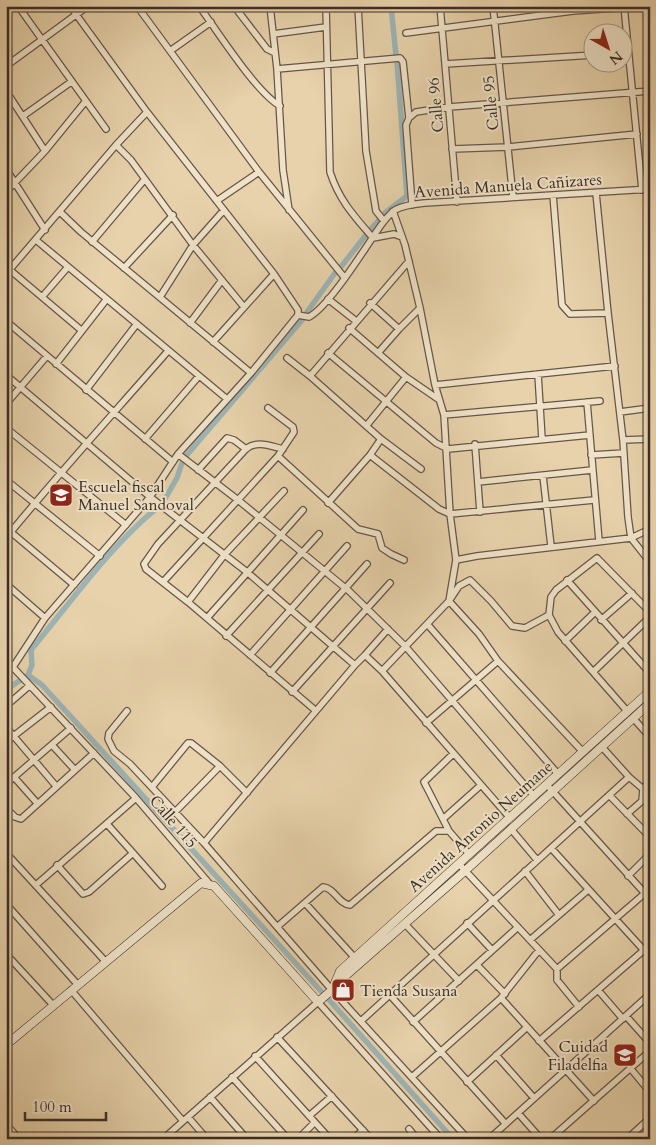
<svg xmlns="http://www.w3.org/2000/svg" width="656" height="1145" font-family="Cardo,serif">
	<rect width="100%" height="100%" fill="#e7d2ab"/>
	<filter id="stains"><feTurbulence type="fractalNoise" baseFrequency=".004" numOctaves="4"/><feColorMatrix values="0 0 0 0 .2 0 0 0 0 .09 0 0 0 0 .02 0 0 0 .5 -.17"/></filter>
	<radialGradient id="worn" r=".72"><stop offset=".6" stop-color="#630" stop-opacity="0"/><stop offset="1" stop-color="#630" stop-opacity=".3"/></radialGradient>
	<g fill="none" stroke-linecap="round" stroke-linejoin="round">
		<!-- canal -->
		<path stroke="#9db4b5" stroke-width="5.5" d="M391,6L396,56
			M385,213L407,196L397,62
			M370,230L379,220
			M340,268L366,235
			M307,312L335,273
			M186,456L302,320
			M162,504L177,478L183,460
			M28,675L32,665L31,650C71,602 109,547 158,507
			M6,690L28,675L42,685L331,1002L453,1139"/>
		<!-- street casing -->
		<g stroke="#675648" stroke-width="8">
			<path id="street" d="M18,6L106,129
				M70,6L147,112L274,274L298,310V315L251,373L178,454L150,497L247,572L350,661L355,665L365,655L382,671L449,601L456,560L450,514L444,415L435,385L420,308L405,245L393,211
				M137,6L259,172L344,277
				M199,6C218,32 255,91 280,106
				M234,6L267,49L275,53
				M270,6L277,69L283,170L289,210
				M326,6L330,172C339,200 354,216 373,238L394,234L402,237
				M358,6L366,151L376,211L384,221
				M440,6L457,202
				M493,6L513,197
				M624,6L642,190
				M406,33L573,11L646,6
				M273,34L326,27
				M170,51L211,22
				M445,64L594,55
				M6,66L88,6
				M277,69L400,58L403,62L409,118
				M6,91L45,151
				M23,116L71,82
				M116,145L131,160L193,245L244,307
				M452,149L508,147L637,134
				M6,169L45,230
				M6,192L45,151L85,102
				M596,193L608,313L623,440L628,517L631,538L650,562
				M553,195L562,305L570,314L608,313
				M218,200L259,172
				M412,205L406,125L409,118L416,112L449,107L650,91
				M60,212L81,232L251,373
				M36,240L227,399
				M92,242L145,179
				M409,261L310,376L381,439L421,469
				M124,268L173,215
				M10,270L81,330
				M6,274L116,145L147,112
				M42,297L67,268
				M160,297L193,245L224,210
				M328,299L356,321
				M370,303L399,329L378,353
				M298,315L309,317C328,307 360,256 373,237C379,228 386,216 395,210C404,205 415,204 425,203L650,189
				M6,321L173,462
				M190,323L222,280
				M349,328L406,377L438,399
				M399,329L420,308
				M213,342L274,274
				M328,353L436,443L448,449L590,435
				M287,358L310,376
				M56,364L106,300
				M648,371L650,387
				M538,374L542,439
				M6,375L150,497L45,618L13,667
				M435,385L615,366
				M86,390L136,325
				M587,402L599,541
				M6,404L47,356
				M620,412L650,408
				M444,415L600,401
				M367,425L406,377
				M6,428L126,525
				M145,439L199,376
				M623,440L650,439
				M475,444L480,512
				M283,449C270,446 257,440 246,449L158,544L144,564L146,569L188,602L315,710
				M178,454L238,500L349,591L406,647L534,796
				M370,455L439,509L450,514L594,500
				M591,455L624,453
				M278,456L358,529L378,534L382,548L391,554L404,560
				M198,470L227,438L234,440L246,449
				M543,476L551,546
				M6,480L100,556
				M478,482L592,470
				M328,503L370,455L381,439
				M6,528L74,585
				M6,538C58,474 114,413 168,351
				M456,560L477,556L631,538L650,529
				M567,580L650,673
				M163,582L278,456L294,432L293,427L268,408
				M6,584L45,618
				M188,602L225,554L284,491
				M549,615L525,628L512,626L491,601L470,580L459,586L449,601L479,634L498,661L583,752
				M207,618L303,510
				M601,620L632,593
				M428,625L558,774
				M226,636L319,534
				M565,641L594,613
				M250,655L347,546
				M365,655L388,629
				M6,660L136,798L209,883
				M382,671L510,818
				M593,672L650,617
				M270,673L367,564
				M292,692L390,583
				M6,706L29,686
				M127,711L109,733L108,739L114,751L130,764L204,843L332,990L468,1139
				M628,712L558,632L549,615L551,597L556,590L597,558L650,612
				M633,718L650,737
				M426,723L498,661
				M6,727L56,786
				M6,742L51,707
				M52,745L75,770
				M602,747L629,777L643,789
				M14,777L37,803
				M6,784L71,728
				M547,785L650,899
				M152,787L188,743H191L220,766L247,793
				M610,796L650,837
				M6,808L15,817L21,819L94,753
				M175,812L220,766
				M627,814L642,801L643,789L650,781
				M443,819L481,785
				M511,829L537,860
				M449,831L424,782L453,754
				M204,843L355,665
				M551,848L650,957
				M6,853L106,962
				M133,853L162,886
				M459,864L557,969
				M57,865L83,894L89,892L133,853L107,824
				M525,871L559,915
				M628,876L650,854
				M36,885L136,798
				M305,903L354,957
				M6,904L78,985
				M467,923L492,950
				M405,924L459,981
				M277,927L323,887C335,888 338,904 350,905L436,831H449L469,854
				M530,940L588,890
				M6,954L53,1005
				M477,965L505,994
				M71,990L183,1121
				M598,990L623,1019
				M389,994L505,1123
				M501,998L594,1101
				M579,1007L557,980V969L644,894
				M626,1016L650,1043
				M361,1021L629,777
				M413,1022L518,927
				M277,1037L371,1139
				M539,1041L644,950
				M496,1055L534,1098
				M255,1056L330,1139
				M631,1069L650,1092
				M232,1077L288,1139
				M412,1077L501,998L539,950
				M467,1082L526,1028
				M210,1097L247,1139
				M518,1113L541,1139
				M309,1116L332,1096
				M188,1117L207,1139
				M6,1124L19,1139
				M409,1129L417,1139
				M163,1139L318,1002L441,1139
				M298,1139L314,1123
				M353,1139L363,1130
				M428,1139L435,1132
				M489,1139L650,994
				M550,1139L650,1051
				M627,1139L650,1118"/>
		</g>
		<!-- secondary casing -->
		<g stroke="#3c2d27" stroke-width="9">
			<path id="secondary" d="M335,985L466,870L650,703
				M6,1045L201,883L214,886L318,1002L332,990L340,971L650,691"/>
		</g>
		<!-- street -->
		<use href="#street" stroke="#efe2c8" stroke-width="5.5"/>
		<!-- secondary -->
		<use href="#secondary" stroke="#efe2c8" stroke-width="8"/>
	</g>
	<!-- icons -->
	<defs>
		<g id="school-square" transform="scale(1.25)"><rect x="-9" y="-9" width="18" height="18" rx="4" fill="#8f2418" stroke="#efe2c8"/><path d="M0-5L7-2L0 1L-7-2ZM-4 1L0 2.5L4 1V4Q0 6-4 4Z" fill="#fff"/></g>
		<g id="shop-square" transform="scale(1.25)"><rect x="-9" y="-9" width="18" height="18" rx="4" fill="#8f2418" stroke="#efe2c8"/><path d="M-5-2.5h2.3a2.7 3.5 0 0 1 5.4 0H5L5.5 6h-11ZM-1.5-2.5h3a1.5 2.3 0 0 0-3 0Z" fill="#fff"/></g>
	</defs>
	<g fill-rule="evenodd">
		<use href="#school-square" x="61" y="495"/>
		<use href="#shop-square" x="343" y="990"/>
		<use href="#school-square" x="625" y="1055"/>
	</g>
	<g text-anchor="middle" stroke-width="4" stroke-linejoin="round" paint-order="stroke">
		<!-- street labels -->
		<g font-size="16" fill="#3c2d27" stroke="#efe2c8">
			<text transform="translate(490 103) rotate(-95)" y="6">Calle 95</text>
			<text transform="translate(435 105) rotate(-95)" y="6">Calle 96</text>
			<text transform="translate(508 185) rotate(-4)" y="6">Avenida Manuela Cañizares</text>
			<text transform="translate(174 821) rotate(49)" y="6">Calle 115</text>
			<text transform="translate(480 826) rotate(-42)" y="6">Avenida Antonio Neumane</text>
		</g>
		<!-- poi labels -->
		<g font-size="16" fill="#3c2d27" stroke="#efe2c8" text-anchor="start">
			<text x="78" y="492">Escuela fiscal<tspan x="78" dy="18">Manuel Sandoval</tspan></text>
			<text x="360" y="996">Tienda Susana</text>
			<text x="608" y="1052" text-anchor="end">Cuidad<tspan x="608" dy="18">Filadelfia</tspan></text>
		</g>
	</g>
	<!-- margin -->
	<rect width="656" height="1145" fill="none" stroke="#e7d2ab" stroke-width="25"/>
	<rect x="8" y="8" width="641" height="1130" fill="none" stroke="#3c2d27" stroke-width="2.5"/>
	<rect x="12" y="12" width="631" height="1120" fill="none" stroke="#3c2d27"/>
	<!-- north arrow -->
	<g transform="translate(608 48) rotate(141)"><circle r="24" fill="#efe2c8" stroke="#a79a88"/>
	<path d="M0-4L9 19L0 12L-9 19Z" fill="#8f2418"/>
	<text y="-8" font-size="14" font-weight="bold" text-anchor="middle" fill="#3c2d27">N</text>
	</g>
	<!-- scale -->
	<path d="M25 1112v8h81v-8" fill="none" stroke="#3c2d27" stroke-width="2.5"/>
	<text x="32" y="1112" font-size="15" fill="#3c2d27" stroke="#efe2c8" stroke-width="4" paint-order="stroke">100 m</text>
	<rect width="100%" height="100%" filter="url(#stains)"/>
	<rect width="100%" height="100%" fill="url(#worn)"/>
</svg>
